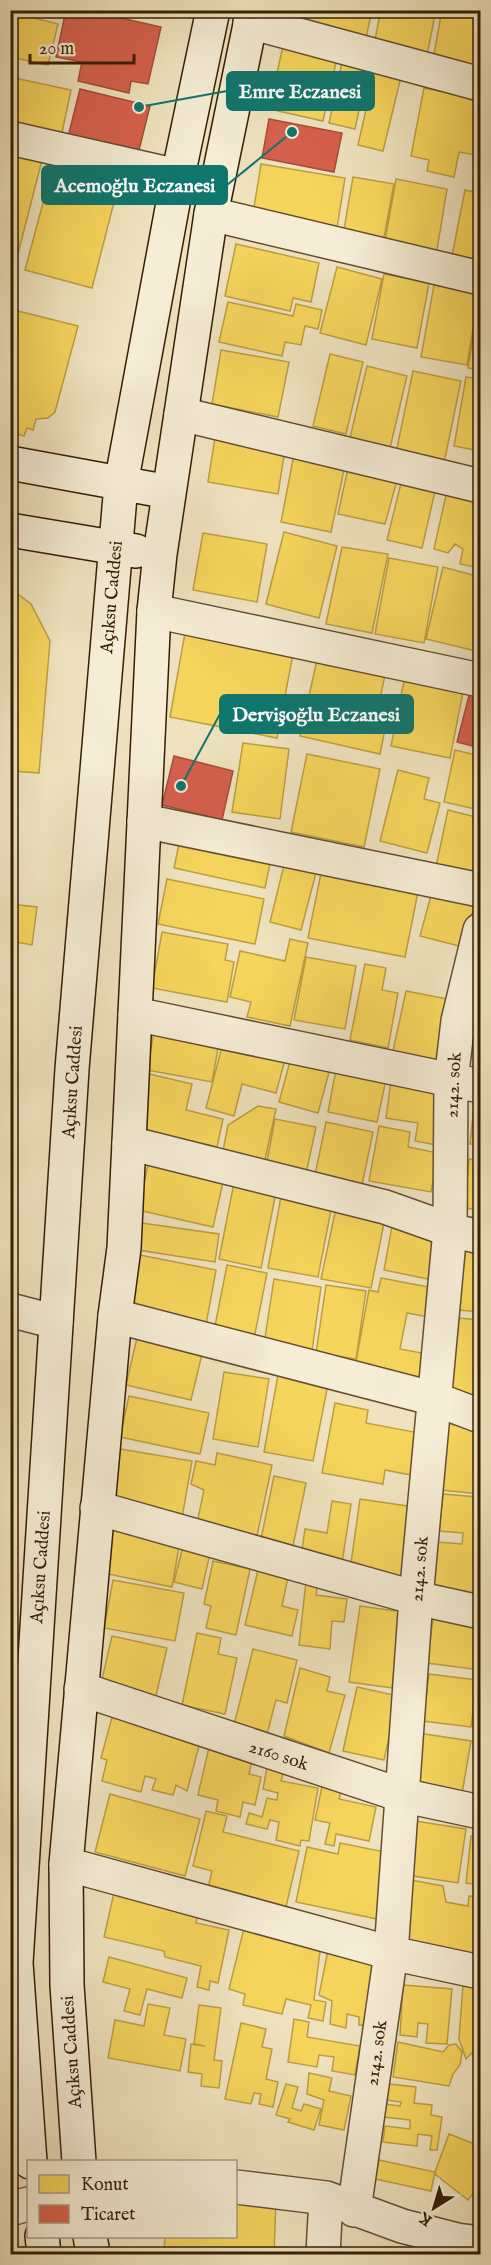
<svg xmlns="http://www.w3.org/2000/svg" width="491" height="2265" font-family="'IM FELL English',serif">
	<rect width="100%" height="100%" fill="#efe3bf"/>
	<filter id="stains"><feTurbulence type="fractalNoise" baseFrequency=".00333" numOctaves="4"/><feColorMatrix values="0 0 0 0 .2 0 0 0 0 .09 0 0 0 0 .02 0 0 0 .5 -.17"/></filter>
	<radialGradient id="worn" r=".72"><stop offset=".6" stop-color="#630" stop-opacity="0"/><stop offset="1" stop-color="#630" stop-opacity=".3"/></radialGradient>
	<!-- homes -->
	<path fill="#f6d55c" stroke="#bc9e41" stroke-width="1.5" d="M291,10H372L365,43L287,27Z
		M381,10H436L426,60L373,49Z
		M442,10H480V74L432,65Z
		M10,12L58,24L48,65L10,57Z
		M283,46L337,58L323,121L269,109Z
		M342,62L368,68L355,129L329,123Z
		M375,70L401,77L383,151L358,145Z
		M10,77L71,90L60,142L10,131Z
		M424,88L480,99V129L476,155L459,152L454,177L427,171L429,160L411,156Z
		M10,152L42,160L13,273L10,272Z
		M55,158L121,175L92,288L25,270Z
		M261,164L345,178L336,234L252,220Z
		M353,177L394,184L382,248L342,241Z
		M396,179L447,189L435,262L383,253Z
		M465,190L480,193V266L451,261Z
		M236,244L319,263L311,302L293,298L290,311L225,296Z
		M337,267L382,279L366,345L320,333Z
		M384,274L429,283L417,348L372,339Z
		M434,285L479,293L467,365L421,357Z
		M480,295V370L468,368Z
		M228,302L293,316L296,304L322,310L318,329L305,326L301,345L285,342L282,356L219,342Z
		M10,309L78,326L55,412L48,418L36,419L33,430L27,428L24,436L10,432Z
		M221,350L289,362L278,417L212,404Z
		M330,354L363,362L346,434L313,426Z
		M367,366L407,376L390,448L350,438Z
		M413,371L461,381L444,463L396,453Z
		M466,377L480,379V451L454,446Z
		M216,431L286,443L278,494L208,482Z
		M295,449L346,460L331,532L281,522Z
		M350,459L399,473L385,524L338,514Z
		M402,479L436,487L422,548L387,540Z
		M448,486L480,492V568L460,564L463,549L455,544L448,553L434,549Z
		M284,532L337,546L319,618L266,604Z
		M203,533L267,544L257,602L193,590Z
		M342,547L388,554L372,633L326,624Z
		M389,558L438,567L424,643L375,634Z
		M443,567L480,577V634L476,651L426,639Z
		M10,588L31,604L50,641L39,773L10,771Z
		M185,633L293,654L277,738L170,717Z
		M317,660L385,675L376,718L386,724L380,754L300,736Z
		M404,681L463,692L450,758L391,746Z
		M243,743L289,749L280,819L232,812Z
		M455,750L480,756V810L444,802Z
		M307,754L380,769L364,847L291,832Z
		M398,770L429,778L424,799L440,803L427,853L380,841Z
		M448,810L480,818V860L477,876L436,867Z
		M181,834L272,854L265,888L174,868Z
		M10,835L17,836L14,849H10Z
		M286,857L318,865L301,930L270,922Z
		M322,868L419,887L405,957L308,938Z
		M167,879L264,899L255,944L158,924Z
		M433,888L476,900L463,947L420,936Z
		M10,904L37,907L32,945L15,942L18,917L10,916Z
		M162,932L228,944L225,960L234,962L227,1002L152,988Z
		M290,939L308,943L290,1026L247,1017L251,1002L230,997L240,951L285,961Z
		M306,957L356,966L345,1029L294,1020Z
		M365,964L386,968L382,990L398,993L388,1048L350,1040Z
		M406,991L453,1000L440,1061L393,1051Z
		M155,1026L220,1037L212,1082L147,1070Z
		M480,1026V1064L474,1063Z
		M224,1039L286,1056L276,1093L242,1084L234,1116L206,1108Z
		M292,1054L331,1065L318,1113L279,1102Z
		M337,1064L387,1075L377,1122L328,1112Z
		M145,1073L192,1084L186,1110L223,1119L217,1147L133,1128Z
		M391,1080L445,1089L437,1145L415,1141L418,1123L386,1118Z
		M475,1096L480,1097V1144H470Z
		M258,1106L276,1109L264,1164L222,1156L228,1125Z
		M275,1119L316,1127L306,1174L266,1166Z
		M326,1122L373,1132L362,1185L315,1175Z
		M379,1126L410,1132L408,1147L438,1153L431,1192L369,1181Z
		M150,1156L225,1173L213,1227L138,1210Z
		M469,1159L480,1160V1210L465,1208Z
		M234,1183L276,1192L261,1268L219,1259Z
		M281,1196L332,1205L318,1277L268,1268Z
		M336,1208L385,1218L371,1288L321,1279Z
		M393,1221L443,1230L433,1280L384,1270Z
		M142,1223L219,1234L215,1262L138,1250Z
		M466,1242L480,1244V1312L459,1310Z
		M135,1254L216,1270L205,1330L124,1314Z
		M227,1265L267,1273L253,1344L213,1336Z
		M381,1278L434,1288L428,1317L407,1313L400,1349L427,1354L420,1389L366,1379L369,1364L356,1362L369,1290L378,1292Z
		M274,1279L321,1287L311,1358L263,1351Z
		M326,1285L366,1291L356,1359L316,1353Z
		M459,1318L480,1320V1401L450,1398Z
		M137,1338L202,1354L191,1400L126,1385Z
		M224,1372L269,1379L258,1447L213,1439Z
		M278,1375L328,1384L313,1461L264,1452Z
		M129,1396L209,1413L200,1454L120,1437Z
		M335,1403L368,1410L366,1423L419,1433L411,1475L385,1470L383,1484L322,1473Z
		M448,1424L480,1428V1494L441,1490Z
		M120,1449L192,1461L182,1518L110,1506Z
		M217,1453L272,1465L257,1536L197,1523L204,1490L191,1484L196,1461L215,1465Z
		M274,1476L306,1483L293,1546L261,1539Z
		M443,1494L476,1497L474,1518L480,1519V1595L433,1591L437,1542L462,1544L463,1533L439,1531Z
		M360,1499L414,1507L403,1578L350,1570Z
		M332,1501L351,1504L342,1563L301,1557L305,1529L327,1533Z
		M111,1528L180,1541L172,1587L103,1573Z
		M184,1542L211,1549L202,1589L174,1582Z
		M213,1561L250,1569L236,1635L206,1628L211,1606L204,1604Z
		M258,1570L288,1577L282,1606L298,1610L292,1636L245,1625Z
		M113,1580L184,1593L175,1641L104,1628Z
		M306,1581L318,1582L316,1595L347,1599L344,1622L332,1621L330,1649L299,1645Z
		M360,1606L403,1612L392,1688L349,1682Z
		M433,1619L480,1626V1670L427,1663Z
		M197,1633L221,1638L218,1654L237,1658L225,1714L182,1705Z
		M112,1636L167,1648L155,1700L100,1688Z
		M253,1649L297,1660L287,1703L276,1700L266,1738L233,1729Z
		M300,1668L330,1677L327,1691L345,1695L329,1753L284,1736Z
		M429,1674L477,1680L471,1727L423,1721Z
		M357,1687L398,1696L384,1760L343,1751Z
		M114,1710L202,1735L187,1791L176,1785L173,1795L152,1790L156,1779L145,1776L141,1792L102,1781L107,1760L101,1758Z
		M418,1733L471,1741L462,1794L410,1786Z
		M209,1747L253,1757L249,1774L261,1777L255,1805L243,1802L240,1817L216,1811L218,1800L198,1795Z
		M480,1756V1805L473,1804Z
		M267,1767L284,1770L281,1781L318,1788L309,1841L301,1840L300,1846L276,1840L279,1822L270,1820L267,1829L246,1824L249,1813L262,1817L267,1798L277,1800L278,1793L263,1789Z
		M323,1782L342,1787L339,1799L376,1807L369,1841L336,1834L334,1846L325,1844L330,1823L315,1820Z
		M110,1794L200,1819L185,1876L95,1852Z
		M206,1811L227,1816L223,1832L299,1851L286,1907L208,1888L212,1871L193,1866Z
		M415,1821L466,1829L458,1883L407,1875Z
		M471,1836L480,1837V1885L466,1883Z
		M340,1843L390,1853L377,1919L296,1902L307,1847L338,1854Z
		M411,1880L443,1886L446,1902L468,1906L469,1896L480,1897V1965L400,1952Z
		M115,1888L198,1910L196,1923L229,1930L218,1983L210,1981L209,1990L197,1987L201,1966L165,1957L164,1951L104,1937Z
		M244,1928L315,1937L312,1949L320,1951L314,2000L326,2002L323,2021L308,2018L311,2005L286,1999L282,2014L243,2005L245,1994L229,1989Z
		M329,1945L384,1957L371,2026L359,2025V2017L347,2014L346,2028L330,2024L332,2001L319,1995Z
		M109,1957L187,1978L182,1998L147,1989L140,2015L124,2011L130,1989L103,1982Z
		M403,1985L452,1989L447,2044L426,2043L428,2024L418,2023L417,2037L400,2035Z
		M463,1985L480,1986V2061L472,2053L466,2059L459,2039Z
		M148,2004L170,2008L164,2035L186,2039L180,2071L108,2058L115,2020L144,2026Z
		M199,2005L221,2008L214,2060L222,2061L219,2088L201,2086L202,2074L188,2072L191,2044L205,2046L194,2044Z
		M294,2019L309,2022L307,2037L360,2046L355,2075L332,2071L334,2057L319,2055L317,2067L288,2062Z
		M241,2023L266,2029L262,2047L272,2049L266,2079L278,2082L273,2107L259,2104L261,2094L254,2093L251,2104L225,2099Z
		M398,2042L443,2052L449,2045L456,2044L462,2052L460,2065L453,2074L449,2086L393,2077Z
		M309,2073L332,2078L329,2091L351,2096L344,2130L319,2125L324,2100L307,2094Z
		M286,2084L298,2087L292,2108L301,2111L304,2104L321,2109L314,2130L288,2122L290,2119L276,2115Z
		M389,2084L416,2087L414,2103L432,2105L431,2115L442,2117L437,2150H430L432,2136L418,2134L417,2146L383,2142L385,2126L410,2129V2120L384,2117L385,2104L400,2106L401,2102L387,2100Z
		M449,2134L480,2146V2199L473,2193L468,2200L436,2175L435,2172Z
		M379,2160L435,2172L431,2191L375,2179Z
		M236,2197L276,2199L274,2254H164L165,2236H236Z"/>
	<!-- shops -->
	<path fill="#d6604d" stroke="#a64c37" stroke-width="1.5" d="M66,10H86L161,27L148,84L131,81L129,93L78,81L82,62L56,57Z
		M80,89L150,106L136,162L66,145Z
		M269,119L342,133L334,172L262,158Z
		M471,688L480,690V748L457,742Z
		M174,756L233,771L222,820L162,805Z"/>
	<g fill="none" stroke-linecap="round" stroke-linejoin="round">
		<!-- minor casing -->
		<g stroke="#644f32" stroke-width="36">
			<path id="minor" d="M250,22L480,84
				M10,138L178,176
				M211,214L480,278
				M181,414L480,486
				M154,611L480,680
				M144,821L480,890
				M135,1014L480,1086
				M129,1143L385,1207L450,1230L480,1237
				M10,1310L56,1322
				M115,1316L435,1399L480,1416
				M97,1508L416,1598L480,1612
				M81,1689L401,1795L480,1812
				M66,1864L391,1953L480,1972
				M236,2187L326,2198L402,2226L457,2240L480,2243
				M10,2209L28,2204
				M354,2210L391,1953L416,1598L450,1230L451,1081L458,1021L480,930
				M323,2254L326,2198"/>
		</g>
		<!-- secondary casing -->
		<g stroke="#351e03" stroke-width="36">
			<path id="secondary" d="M10,463L169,492
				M10,530L136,551
				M30,2162L16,1963L72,1069L121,484L178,176L213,10
				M79,2162L67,1985L66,1864L115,1316L124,1248L154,611L160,554L211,214L253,10
				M42,2236L44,2254
				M90,2236L93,2254"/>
		</g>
		<!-- minor -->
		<use href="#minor" stroke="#f5edd5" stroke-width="33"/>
		<!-- secondary -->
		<use href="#secondary" stroke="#f5edd5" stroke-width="33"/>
	</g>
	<g text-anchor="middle" stroke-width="6" stroke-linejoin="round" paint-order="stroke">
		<!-- street labels -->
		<g font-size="18" fill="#351e03" stroke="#f5edd5">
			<text transform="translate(111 597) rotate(-85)" y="6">Açıksu Caddesi</text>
			<text transform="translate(72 1082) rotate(-86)" y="6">Açıksu Caddesi</text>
			<text transform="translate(453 1085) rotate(-87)" y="6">2142. sok</text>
			<text transform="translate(40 1567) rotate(-86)" y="6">Açıksu Caddesi</text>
			<text transform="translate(419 1569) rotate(-85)" y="6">2142. sok</text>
			<text transform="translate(279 1755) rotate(18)" y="6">2160 sok</text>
			<text transform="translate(71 2052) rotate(-94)" y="6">Açıksu Caddesi</text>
			<text transform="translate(376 2053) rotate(-82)" y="6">2142. sok</text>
		</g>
	</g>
	<!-- callouts -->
	<path fill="none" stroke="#0f766e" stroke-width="2" d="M139 107L227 91M292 132L227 185M181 786L220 714"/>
	<g fill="#0f766e" stroke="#f5edd5" stroke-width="2">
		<circle cx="139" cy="107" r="6"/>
		<circle cx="292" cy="132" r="6"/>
		<circle cx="181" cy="786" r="6"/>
	</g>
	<g fill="#0f766e" stroke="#0f766e" stroke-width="2">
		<rect x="227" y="72" width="147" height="38" rx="6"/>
		<rect x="42" y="166" width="185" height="38" rx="6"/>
		<rect x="220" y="695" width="193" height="38" rx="6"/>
	</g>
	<g font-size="20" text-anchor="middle" font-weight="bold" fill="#fff">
		<text x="300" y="98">Emre Eczanesi</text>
		<text x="135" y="192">Acemoğlu Eczanesi</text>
		<text x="316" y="721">Dervişoğlu Eczanesi</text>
	</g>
	<!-- margin -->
	<rect width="491" height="2265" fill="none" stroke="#efe3bf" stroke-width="36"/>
	<rect x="12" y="12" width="467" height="2241" fill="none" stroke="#351e03" stroke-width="3"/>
	<rect x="18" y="18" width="455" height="2229" fill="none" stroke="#351e03" stroke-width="1.5"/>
	<!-- legend -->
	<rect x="27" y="2160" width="210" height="78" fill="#f5edd5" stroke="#a89a81" stroke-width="1.5"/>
	<rect x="39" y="2175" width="30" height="18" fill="#f6d55c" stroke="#a89a81" stroke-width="1.5"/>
	<text x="81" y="2190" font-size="18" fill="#351e03">Konut</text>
	<rect x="39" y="2205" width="30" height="18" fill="#d6604d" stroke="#a89a81" stroke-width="1.5"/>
	<text x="81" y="2220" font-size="18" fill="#351e03">Ticaret</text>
	<!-- north arrow -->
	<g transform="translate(434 2208) rotate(217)" stroke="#f5edd5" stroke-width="4.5" paint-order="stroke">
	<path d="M0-4.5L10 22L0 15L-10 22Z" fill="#351e03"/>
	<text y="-9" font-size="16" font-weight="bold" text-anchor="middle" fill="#351e03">K</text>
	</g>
	<!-- scale -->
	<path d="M30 54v9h104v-9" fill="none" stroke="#351e03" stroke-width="3"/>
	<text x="39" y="54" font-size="18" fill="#351e03" stroke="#f5edd5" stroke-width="4.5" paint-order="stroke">20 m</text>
	<rect width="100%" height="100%" filter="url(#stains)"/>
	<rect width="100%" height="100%" fill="url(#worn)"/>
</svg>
